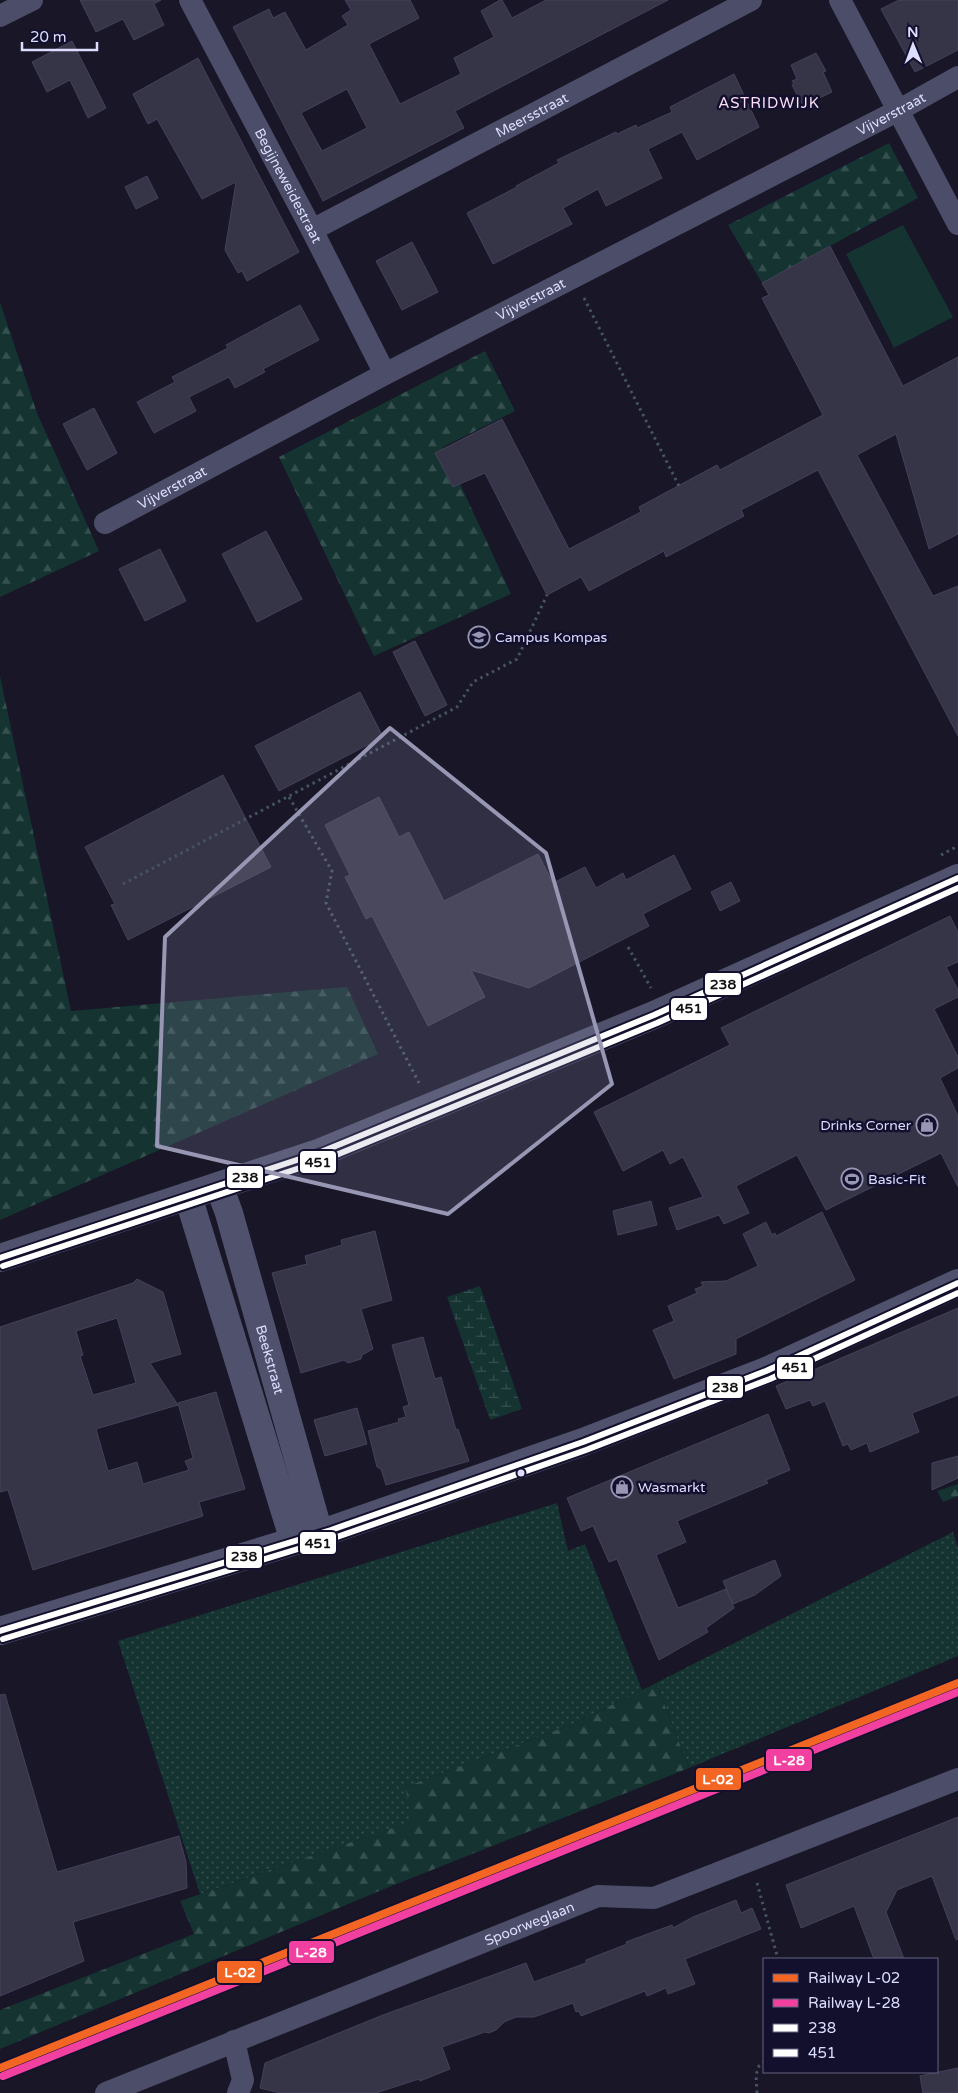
<svg xmlns="http://www.w3.org/2000/svg" width="958" height="2093" font-family="'Varela Round',sans-serif">
	<defs>
		<pattern id="grass-dots" width="8" height="8" patternUnits="userSpaceOnUse" patternTransform="scale(1.25)"><rect width="8" height="8" fill="#143331"/><path d="M2 2h.1M6 6h.1" fill="none" stroke="#365050" stroke-width="1.8" stroke-linecap="round"/></pattern>
		<pattern id="forest-firs" width="22" height="20" patternUnits="userSpaceOnUse" patternTransform="scale(1.25)"><rect width="22" height="20" fill="#143331"/><path d="M5 1l3.5 6h-7zM16 11l3.5 6h-7z" fill="#365050"/></pattern>
		<pattern id="wetland-marsh" width="20" height="14" patternUnits="userSpaceOnUse" patternTransform="scale(1.25)"><rect width="20" height="14" fill="#143331"/><path d="M1 5h8M5 5V1M11 12h8M15 12V8" fill="none" stroke="#365050"/></pattern>
	</defs>
	<rect width="100%" height="100%" fill="#181627"/>
	<!-- grass -->
	<path fill="url(#grass-dots)" d="M557,1503L568,1551L585,1544L642,1690L573,1724L405,1787L414,1821L200,1894L118,1641Z
		M953,1532L958,1548V1656L689,1768L656,1683Z"/>
	<!-- forest -->
	<path fill="url(#forest-firs)" d="M889,143L918,198L762,283L728,225Z
		M0,302L37,413L99,551L0,597Z
		M485,351L515,411L443,447L511,594L374,656L279,457Z
		M0,676L71,1011L347,987L378,1054L0,1220Z
		M958,1484V1496L943,1502L937,1491Z
		M656,1683L689,1768L389,1887L0,2049V2010L194,1934L180,1901L413,1821L405,1787L573,1724Z"/>
	<!-- wetland -->
	<path fill="url(#wetland-marsh)" d="M480,1286L522,1409L490,1420L447,1297Z"/>
	<!-- pitch -->
	<path fill="#143331" d="M903,225L953,317L894,348L846,254Z"/>
	<!-- building -->
	<path fill="#363548" stroke="#44415a" fill-rule="evenodd" d="M80,0H161L154,4L164,25L134,40L123,19L96,32Z
		M345,0H410L419,18L369,44L400,104L461,74L454,58L494,37L481,11L500,0H502L512,18L546,0H668L455,111L464,128L323,201L233,27L269,9L273,18L285,12L306,50L348,25L342,16L351,10ZM347,89L367,128L322,151L301,113Z
		M899,0H958V50L915,72L881,9Z
		M72,41L106,108L88,118L70,80L47,92L32,62Z
		M816,53L826,71L823,72L832,92L803,106L792,85L794,84L792,81L797,79L791,65Z
		M198,58L299,252L247,281L242,271L238,273L225,250L236,182L202,199L157,119L148,124L133,94Z
		M734,74L759,127L697,160L682,132L648,149L662,178L606,206L598,189L563,208L572,224L493,264L467,213L517,187L516,186L559,163L557,160L616,132L617,134L636,125L637,128L672,112L670,107Z
		M147,176L158,198L136,209L125,187Z
		M412,242L438,292L402,310L376,261Z
		M830,246L903,386L958,357V534L929,549L896,434L857,455L933,596L958,586V736L818,470L741,510L744,516L666,557L664,551L589,591L581,577L547,595L485,473L453,487L435,453L502,419L569,549L641,512L639,507L717,465L720,470L823,415L762,298L769,295L762,283Z
		M300,305L319,340L263,369L265,372L235,388L229,377L189,397L196,411L154,433L137,402L175,382L172,377L228,348L226,345Z
		M94,408L117,453L87,470L63,424Z
		M266,531L302,599L257,622L222,554Z
		M160,549L186,601L145,621L119,569Z
		M415,641L447,705L425,716L393,652Z
		M360,692L383,737L279,791L255,746Z
		M223,775L271,867L128,940L111,905L115,904L85,847Z
		M379,797L399,837L409,832L444,901L538,854L553,883L585,867L596,888L623,873L626,880L674,855L691,889L643,914L649,926L529,988L471,970L485,997L428,1026L372,916L366,919L345,877L350,875L325,825Z
		M731,882L740,901L720,911L711,892Z
		M950,916L958,932V962L946,967L958,990V997L934,1009L958,1057V1068L940,1078L958,1116V1187L941,1153L826,1210L797,1155L736,1186L749,1213L724,1224L719,1215L677,1230L669,1208L703,1197L683,1157L670,1164L663,1150L623,1171L594,1112L730,1045L721,1028Z
		M651,1201L657,1225L618,1235L613,1211Z
		M822,1212L855,1280L736,1339V1354L674,1379L653,1330L674,1321L668,1306L697,1293L695,1289L703,1286L701,1282L726,1281L758,1266L743,1234L766,1222L772,1235L775,1233L776,1236Z
		M375,1231L392,1300L361,1309L373,1349L362,1355L361,1359L348,1363L344,1360L301,1373L272,1273L307,1264L305,1256L342,1245L341,1240Z
		M137,1279L163,1292L181,1354L150,1363L178,1405L96,1429L108,1471L137,1462L143,1484L189,1470L185,1461L193,1458L178,1403L216,1392L245,1489L199,1502L203,1516L33,1570L8,1490L0,1492V1327L133,1283ZM117,1318L136,1383L93,1395L80,1356L83,1355L76,1331Z
		M958,1308V1395L912,1413L919,1432L870,1452L867,1443L851,1450L848,1444L843,1446L825,1401L813,1406L810,1400L786,1409L776,1386Z
		M423,1337L435,1379L441,1377L456,1430L458,1429L469,1461L386,1485L381,1469L377,1467L368,1431L399,1422L398,1419L406,1417L403,1407L409,1405L392,1345Z
		M357,1408L367,1444L325,1456L314,1420Z
		M768,1414L790,1470L766,1480L768,1483L677,1521L686,1542L656,1555L678,1608L726,1589L734,1608L706,1628L708,1632L659,1660L617,1559L609,1562L593,1526L581,1531L567,1498Z
		M958,1456V1478L932,1490V1463Z
		M775,1560L781,1576L755,1595L733,1604L723,1581Z
		M5,1694L57,1872L179,1836L186,1862L187,1888L73,1922L84,1961L0,1996V1695Z
		M958,1817V1939L956,1940L932,1876L897,1890L886,1912L904,1959H874L854,1906L801,1928L786,1885Z
		M736,1900L741,1913L752,1908L761,1929L685,1959L695,1984L668,1994L666,1988L647,1996L645,1991L581,2016L579,2011L576,2012L573,2003L534,2017H516L504,2022L496,2030L489,2033L485,2032L442,2047L450,2069L420,2081L419,2079L376,2093H280L260,2088L265,2063L383,2015L526,1963L534,1982L586,1963V1960L627,1944L626,1942L672,1925L673,1928L693,1917Z
		M958,2068V2093H923L920,2076Z"/>
	<g fill="none" stroke-linecap="round" stroke-linejoin="round">
		<!-- path -->
		<path stroke="#445462" stroke-width="3" stroke-dasharray="2.5 4" stroke-linecap="butt" d="M584,298L679,486
			M289,797L332,871L326,903L419,1083
			M941,855L958,846
			M123,884L457,707L473,682L517,659L547,595
			M628,947L651,988
			M757,1883L778,1959
			M757,2093L756,2075L759,2066L764,2062"/>
		<!-- street -->
		<g stroke="#4c4d68" stroke-width="22">
			<path id="s1" d="M190,0L312,230L385,374"/>
			<path d="M840,0L958,224"/>
			<path d="M0,16L32,0"/>
			<path id="s2" d="M312,230L751,0"/>
			<path id="s3" d="M105,523L385,374L899,110L958,77"/>
			<path d="M234,2041L243,2080L238,2093"/>
			<path id="s4" d="M106,2093L598,1896L654,1898L958,1779"/>
		</g>
		<!-- secondary -->
		<g stroke="#50526d" stroke-width="28">
			<path id="s5" d="M219,1186L229,1213L319,1533"/>
			<path d="M188,1196L294,1541"/>
			<path d="M0,1258L321,1152L654,1015L958,878"/>
			<path d="M0,1631L331,1530L583,1442L766,1371L958,1283"/>
		</g>
		<!-- bus-1 casing -->
		<g stroke="#12102d" stroke-width="10">
			<path id="bus-1" d="M0,1258L321,1152L654,1015L958,878
				M0,1631L331,1530L583,1442L766,1371L958,1283"/>
		</g>
		<!-- bus-2 casing -->
		<g stroke="#12102d" stroke-width="10">
			<path id="bus-2" d="M3,1266L324,1160L657,1023L958,888
				M3,1639L334,1538L586,1450L770,1379L958,1293"/>
		</g>
		<!-- bus-1 -->
		<use href="#bus-1" stroke="#fff" stroke-width="6"/>
		<!-- bus-2 -->
		<use href="#bus-2" stroke="#fff" stroke-width="6"/>
		<!-- rail-1 casing -->
		<g stroke="#12102d" stroke-width="11">
			<path id="rail-1" d="M0,2068L958,1683"/>
		</g>
		<!-- rail-2 casing -->
		<g stroke="#12102d" stroke-width="11">
			<path id="rail-2" d="M3,2076L958,1692"/>
		</g>
		<!-- rail-1 -->
		<use href="#rail-1" stroke="#f26522" stroke-width="8"/>
		<!-- rail-2 -->
		<use href="#rail-2" stroke="#f240a1" stroke-width="8"/>
	</g>
	<!-- marked area -->
	<path fill="#9897b3" fill-opacity="0.2" stroke="#9897b3" stroke-width="4" stroke-linejoin="round" d="M390,728L546,853L612,1084L448,1214L157,1146L165,937Z"/>
	<!-- icons -->
	<defs>
		<g id="school-ring" transform="scale(1.125)"><circle r="9.5" fill="#12102d" stroke="#9897b3" stroke-width="1.5"/><path d="M0-5L7-2L0 1L-7-2ZM-4 1L0 2.5L4 1V4Q0 6-4 4Z" fill="#9897b3"/></g>
		<g id="shop-ring" transform="scale(1.125)"><circle r="9.5" fill="#12102d" stroke="#9897b3" stroke-width="1.5"/><path d="M-5-2.5h2.3a2.7 3.5 0 0 1 5.4 0H5L5.5 6h-11ZM-1.5-2.5h3a1.5 2.3 0 0 0-3 0Z" fill="#9897b3"/></g>
		<g id="stadium-ring" transform="scale(1.125)"><circle r="9.5" fill="#12102d" stroke="#9897b3" stroke-width="1.5"/><path d="M0-5a6.5 5 0 1 0 0 10a6.5 5 0 1 0 0-10ZM-3.5-1.8h7v3.6h-7Z" fill="#9897b3"/></g>
	</defs>
	<g fill-rule="evenodd">
		<use href="#school-ring" x="479" y="637"/>
		<use href="#shop-ring" x="927" y="1125"/>
		<use href="#stadium-ring" x="852" y="1179"/>
		<use href="#shop-ring" x="622" y="1487"/>
	</g>
	<!-- markers -->
	<circle fill="#ddf" stroke="#12102d" stroke-width="2" cx="521" cy="1473" r="4.5"/>
	<g text-anchor="middle" stroke-width="5" stroke-linejoin="round" paint-order="stroke">
		<!-- street labels -->
		<g font-size="14" fill="#ddf" stroke="#12102d">
			<text dy="5" stroke="none"><textPath href="#s3" startOffset="886">Vijverstraat</textPath></text>
			<text dy="5" stroke="none"><textPath href="#s2" startOffset="248">Meersstraat</textPath></text>
			<text dy="5" stroke="none"><textPath href="#s1" startOffset="210">Begijneweidestraat</textPath></text>
			<text dy="5" stroke="none"><textPath href="#s3" startOffset="481">Vijverstraat</textPath></text>
			<text dy="5" stroke="none"><textPath href="#s3" startOffset="76">Vijverstraat</textPath></text>
			<text dy="5" stroke="none"><textPath href="#s5" startOffset="181">Beekstraat</textPath></text>
			<text dy="5" stroke="none"><textPath href="#s4" startOffset="456">Spoorweglaan</textPath></text>
		</g>
		<!-- poi labels -->
		<g font-size="14" fill="#ddf" stroke="#12102d" text-anchor="start">
			<text x="495" y="642">Campus Kompas</text>
			<text x="911" y="1130" text-anchor="end">Drinks Corner</text>
			<text x="868" y="1184">Basic-Fit</text>
			<text x="638" y="1492">Wasmarkt</text>
		</g>
		<!-- neighbourhood labels -->
		<g font-size="15" letter-spacing="1" fill="#ffdff7" stroke="#12102d">
			<text x="769" y="108">ASTRIDWIJK</text>
		</g>
	</g>
	<g stroke="#12102d" stroke-width="2">
		<rect x="704" y="972" width="38" height="24" rx="5" fill="#fff"/>
		<rect x="670" y="997" width="38" height="24" rx="5" fill="#fff"/>
		<rect x="299" y="1150" width="38" height="24" rx="5" fill="#fff"/>
		<rect x="226" y="1165" width="38" height="24" rx="5" fill="#fff"/>
		<rect x="776" y="1356" width="38" height="24" rx="5" fill="#fff"/>
		<rect x="706" y="1375" width="38" height="24" rx="5" fill="#fff"/>
		<rect x="299" y="1531" width="38" height="24" rx="5" fill="#fff"/>
		<rect x="225" y="1545" width="38" height="24" rx="5" fill="#fff"/>
		<rect x="765" y="1748" width="48" height="24" rx="5" fill="#f240a1"/>
		<rect x="695" y="1767" width="47" height="24" rx="5" fill="#f26522"/>
		<rect x="288" y="1940" width="47" height="24" rx="5" fill="#f240a1"/>
		<rect x="216" y="1960" width="47" height="24" rx="5" fill="#f26522"/>
	</g>
	<g font-size="14" text-anchor="middle" font-weight="bold" fill="#fff">
		<text x="789" y="1765">L-28</text>
		<text x="718" y="1784">L-02</text>
		<text x="311" y="1957">L-28</text>
		<text x="240" y="1977">L-02</text>
	</g>
	<g font-size="14" text-anchor="middle" font-weight="bold" fill="#111">
		<text x="723" y="989">238</text>
		<text x="689" y="1013">451</text>
		<text x="318" y="1167">451</text>
		<text x="245" y="1182">238</text>
		<text x="795" y="1372">451</text>
		<text x="725" y="1392">238</text>
		<text x="318" y="1548">451</text>
		<text x="244" y="1561">238</text>
	</g>
	<!-- legend -->
	<rect x="763" y="1958" width="175" height="115" fill="#12102d" stroke="#636281"/>
	<rect x="773" y="1974" width="25" height="8" fill="#f26522" stroke="#636281"/>
	<text x="808" y="1983" font-size="15" fill="#ddddff">Railway L-02</text>
	<rect x="773" y="1999" width="25" height="8" fill="#f240a1" stroke="#636281"/>
	<text x="808" y="2008" font-size="15" fill="#ddddff">Railway L-28</text>
	<rect x="773" y="2024" width="25" height="8" fill="#ffffff" stroke="#636281"/>
	<text x="808" y="2033" font-size="15" fill="#ddddff">238</text>
	<rect x="773" y="2049" width="25" height="8" fill="#ffffff" stroke="#636281"/>
	<text x="808" y="2058" font-size="15" fill="#ddddff">451</text>
	<!-- north arrow -->
	<g transform="translate(913 45) rotate(359)" stroke="#12102d" stroke-width="4" paint-order="stroke">
	<path d="M0-4L9 19L0 12L-9 19Z" fill="#ddddff"/>
	<text y="-8" font-size="14" font-weight="bold" text-anchor="middle" fill="#ddddff">N</text>
	</g>
	<!-- scale -->
	<path d="M22 42v8h75v-8" fill="none" stroke="#ddddff" stroke-width="2.5"/>
	<text x="30" y="42" font-size="15" fill="#ddddff" stroke="#12102d" stroke-width="4" paint-order="stroke">20 m</text>
</svg>
